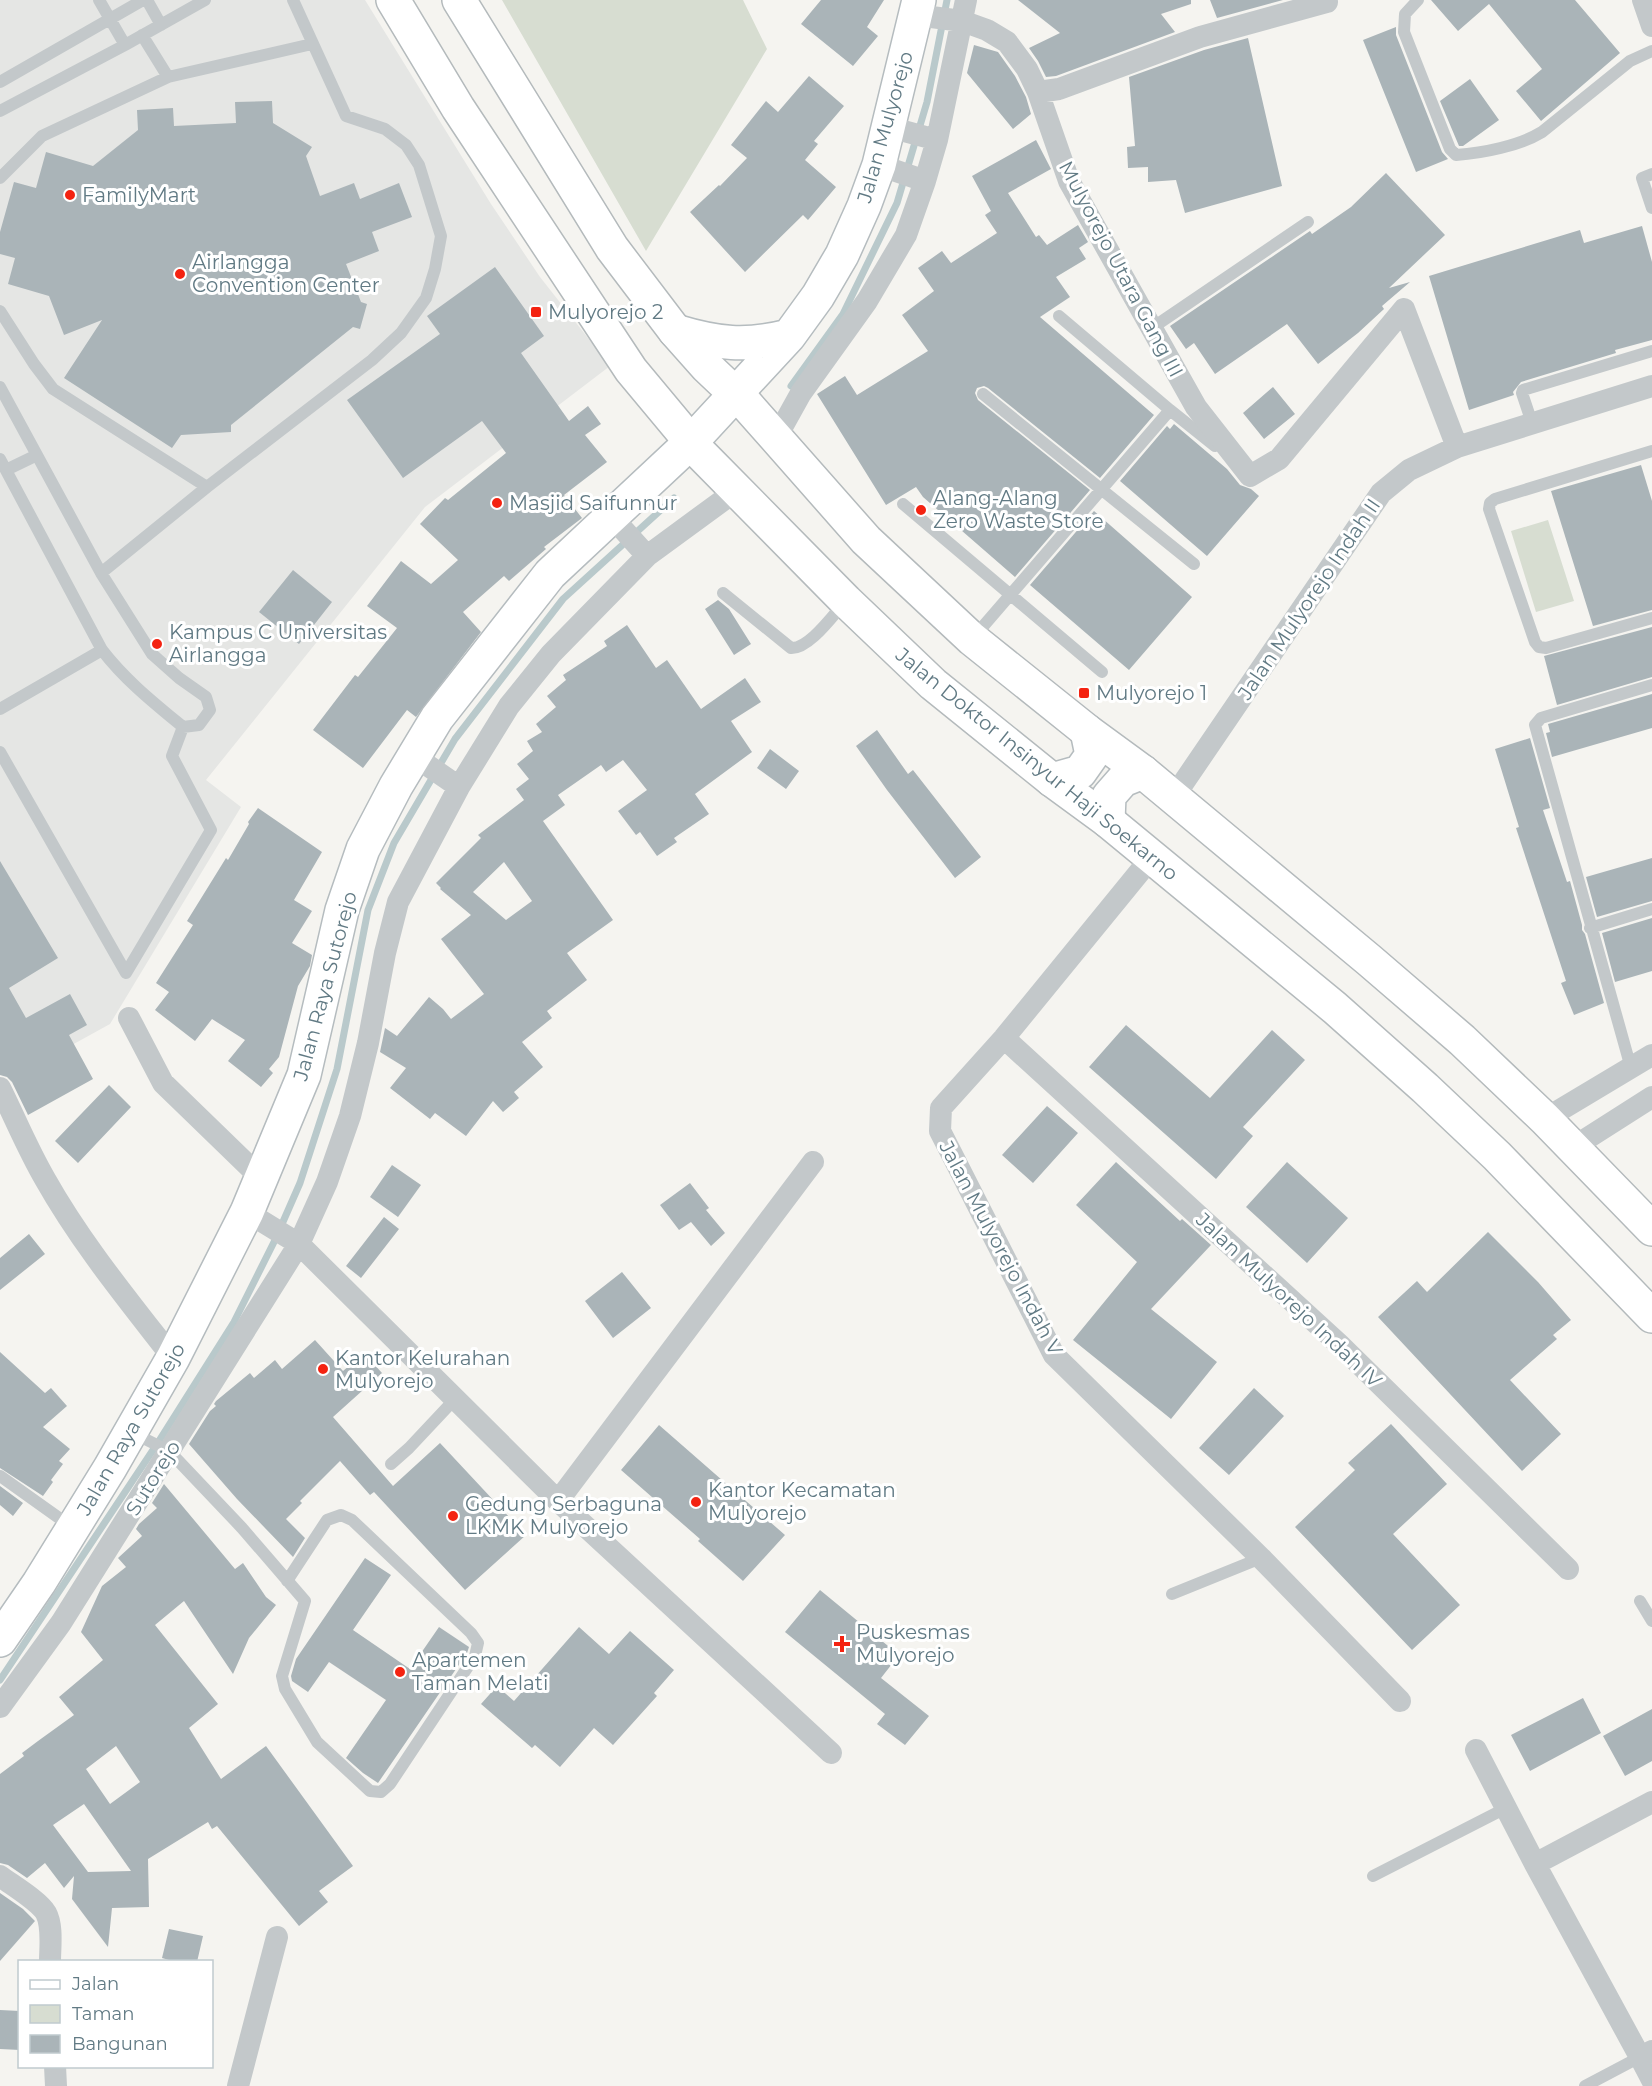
<svg xmlns="http://www.w3.org/2000/svg" width="1652" height="2086" font-family="Montserrat,sans-serif">
	<rect width="100%" height="100%" fill="#f5f4f0"/>
	<!-- built -->
	<path fill="#e5e6e4" d="M0,0H365L491,204L540,277L610,366L425,507L206,780L241,807L110,1024L12,1078L0,1058Z"/>
	<!-- park -->
	<path fill="#d7ddd1" d="M502,0H743L767,49L646,251Z
		M1548,520L1574,601L1536,612L1511,531Z"/>
	<g fill="none" stroke-linecap="round" stroke-linejoin="round">
		<!-- stream -->
		<path stroke="#b9c9cb" stroke-width="7" d="M791,386L843,314L897,203L927,102L947,0
			M0,1680L157,1444L234,1322L275,1240L300,1183L337,1069L368,910L394,843L455,739L563,599L674,498"/>
	</g>
	<!-- building -->
	<path fill="#aab4b8" fill-rule="evenodd" d="M821,0H884L867,27L878,36L853,66L801,24Z
		M1018,0H1191V4L1161,14L1175,32L1056,76L1046,77L1038,61L1029,48L1060,33Z
		M1210,0H1283L1217,18Z
		M1431,0H1575L1620,53L1541,121L1516,91L1542,69L1489,4L1458,31Z
		M1396,27V35L1442,152L1448,159L1416,172L1363,40Z
		M1248,38L1282,186L1185,213L1176,180L1148,182V167L1128,168L1127,147L1135,146L1129,77L1204,50Z
		M974,45L998,52L1015,76L1026,97L1031,114L1013,129L967,73Z
		M809,76L844,106L814,141L818,144L805,160L836,187L808,220L803,215L745,272L690,212L719,185L720,186L747,158L731,145L766,101L778,112Z
		M1470,79L1499,120L1463,146H1459L1440,101Z
		M272,101L273,123L312,147L306,156L320,196L354,183L360,199L399,183L412,217L372,232L379,251L346,264L361,302L367,304L360,329L353,327L231,425V432L181,435L172,448L64,378L102,320L64,335L49,296L8,284L15,258L0,254V232L14,182L36,188L46,152L93,166L138,130L137,110L173,108L174,126L236,123L235,102Z
		M1036,140L1051,169L1008,193L1036,237L1039,235L1047,245L1078,225L1088,242L1079,248L1086,259L1056,277L1070,297L1040,317L1154,415L1100,478L988,388L984,386L977,388L975,393L978,400L1090,490L1015,577L923,497L916,487L886,505L817,394L845,376L857,395L928,351L902,315L934,291L918,268L942,251L951,263L997,233L985,215L991,211L972,176Z
		M1386,173L1445,235L1389,288L1410,282L1382,306L1384,309L1358,333L1318,364L1287,324L1215,374L1194,343L1186,349L1170,326L1310,231L1312,234L1351,207Z
		M1642,226L1652,262V340L1615,350L1616,353L1521,382L1513,392L1514,395L1469,410L1429,276L1580,230L1584,243Z
		M495,267L544,336L521,353L569,421L588,406L601,424L585,435L607,462L564,495L582,518L544,547L546,549L509,581L504,576L463,612L481,632L416,717L407,710L363,768L313,730L355,675L358,677L397,628L367,606L401,561L431,584L458,560L420,524L445,498L448,500L506,453L482,421L403,478L347,400L440,334L427,316Z
		M1273,387L1295,414L1264,439L1243,413Z
		M1174,424L1227,469L1240,485L1251,489L1259,496L1207,556L1120,481L1167,426L1170,429Z
		M1641,465L1652,501V610L1593,626L1551,491Z
		M1094,511L1192,597L1129,670L1030,585Z
		M293,570L332,602L299,644L259,612Z
		M718,600L729,609L751,644L734,655L705,609Z
		M627,625L656,668L667,660L701,709L745,678L761,702L731,721L752,752L695,794L709,814L674,838L677,842L657,856L640,832L636,835L618,811L647,790L623,760L606,772L601,765L558,795L565,805L543,821L613,920L567,953L587,980L547,1011L552,1018L522,1042L543,1067L514,1092L519,1098L503,1112L493,1101L466,1136L435,1113L430,1119L390,1088L406,1068L380,1052L385,1028L397,1036L429,997L443,1009L451,1019L484,994L441,939L471,915L440,889L441,888L436,883L481,838L478,835L524,800L516,789L529,779L517,764L533,751L527,741L542,732L536,724L556,707L547,696L566,680L563,675L607,646L604,641ZM504,862L532,901L506,920L473,892Z
		M1652,627V677L1557,705L1544,656Z
		M1652,694V728L1552,757L1546,733L1550,732L1548,724Z
		M877,730L908,774L913,770L981,857L955,878L887,790L856,746Z
		M1530,738L1550,808L1543,810L1567,882L1570,881L1582,925V930L1585,934L1604,1003L1574,1015L1561,983L1566,981L1516,828L1519,827L1495,749Z
		M770,749L799,771L786,789L757,768Z
		M258,808L322,852L294,900L312,911L292,943L312,955L310,966L298,986L279,1057L269,1069L273,1073L261,1087L228,1061L245,1040L212,1019L195,1041L155,1010L169,992L156,983L193,925L187,921L226,858L228,860L249,824L248,822Z
		M1652,858V901L1597,917L1586,877Z
		M0,861L58,958L9,988L26,1018L70,994L87,1025L69,1035L93,1079L28,1115L12,1082L7,1077L0,1075Z
		M1652,918V971L1615,982L1602,933Z
		M1126,1025L1210,1098L1272,1030L1305,1060L1243,1127L1253,1136L1216,1179L1089,1067Z
		M109,1085L131,1107L78,1163L55,1141Z
		M1047,1106L1078,1133L1033,1183L1002,1155Z
		M1116,1162L1180,1221L1182,1219L1211,1245L1151,1309L1217,1362L1171,1419L1073,1340L1137,1262L1076,1205Z
		M1287,1162L1348,1218L1307,1263L1246,1207Z
		M392,1165L421,1185L398,1217L370,1197Z
		M690,1183L709,1208L706,1210L725,1233L711,1246L691,1222L679,1230L660,1205Z
		M384,1217L399,1229L361,1278L346,1266Z
		M1488,1232L1538,1282L1571,1320L1553,1335L1557,1339L1510,1380L1561,1434L1522,1471L1378,1317L1417,1281L1427,1292Z
		M29,1234L45,1254L0,1290V1258Z
		M622,1272L651,1308L613,1338L585,1301Z
		M315,1340L343,1371L364,1353L382,1373L333,1417L393,1486L440,1443L526,1535L465,1590L374,1492L370,1495L340,1461L300,1501L302,1503L286,1519L305,1538L293,1557L237,1499L189,1444L210,1411L216,1406L214,1404L216,1401L250,1373L254,1378L275,1360L282,1369Z
		M0,1352L45,1393L51,1388L67,1406L43,1427L70,1449L59,1461L63,1464L51,1480L53,1482L43,1496L0,1468Z
		M1254,1388L1284,1416L1229,1475L1199,1448Z
		M1391,1424L1447,1484L1393,1534L1460,1605L1412,1650L1295,1527L1355,1470L1348,1463Z
		M659,1425L785,1535L743,1581L698,1541L700,1539L621,1470Z
		M164,1484L235,1569L243,1563L266,1597L276,1605L249,1638L233,1674L184,1601L155,1625L218,1704L189,1728L221,1779L266,1746L353,1866L319,1891L328,1902L299,1926L217,1826L212,1829L208,1822L148,1859L149,1907L112,1908L108,1947L72,1899L74,1876L64,1888L45,1863L27,1878L8,1865L0,1863V1774L24,1756L22,1753L38,1741L74,1715L59,1697L103,1660L81,1632L102,1586L126,1567L118,1558L142,1536L136,1529L139,1524L157,1508L152,1503ZM116,1746L140,1782L110,1804L86,1769ZM84,1804L131,1871L88,1872L53,1825Z
		M0,1486L23,1503L13,1516L0,1505Z
		M365,1558L391,1575L353,1630L410,1669L439,1627L469,1647L467,1653L378,1783L363,1773L346,1758L386,1700L329,1662L308,1692L292,1681L291,1676L296,1659Z
		M820,1590L899,1655L881,1678L929,1716L905,1745L877,1724L885,1714L785,1632Z
		M579,1627L609,1654L630,1631L674,1670L654,1693L657,1696L613,1745L594,1728L560,1767L535,1745L532,1748L481,1704L497,1686L514,1701Z
		M1583,1698L1601,1733L1530,1771L1511,1735Z
		M1652,1709V1761L1625,1776L1603,1736Z
		M0,1893L23,1909L35,1921L0,1961Z
		M169,1929L203,1936L197,1962H176L162,1958Z
		M0,2010L20,2011V2050L0,2049Z"/>
	<g fill="none" stroke-linecap="round" stroke-linejoin="round">
		<!-- secondary casing -->
		<g stroke="#b5bcbf" stroke-width="36">
			<path id="secondary" d="M675,331C718,344 745,347 789,336
				M1052,780L1080,772L1092,755L1087,731
				M1108,821L1109,796L1123,780L1143,772
				M0,1640L39,1583L110,1468L173,1358L247,1212L304,1075L342,910L363,849L396,786L437,718L550,574L691,442L789,336L818,296L842,255L864,206L879,165L919,0"/>
		</g>
		<!-- primary casing -->
		<g stroke="#b4babc" stroke-width="36">
			<path id="primary" d="M393,0L458,108L631,370L701,454L846,601L933,684L1052,780L1108,821L1335,1008L1425,1088L1497,1156L1652,1316
				M459,0L612,248L675,331L707,367L746,404L866,540L972,639L1087,731L1143,772L1369,960L1462,1040L1545,1119L1652,1229"/>
		</g>
		<!-- service -->
		<path stroke="#c3c8ca" stroke-width="12" d="M99,0L125,45
			M147,0L161,25
			M1418,0L1405,14L1404,32L1450,149L1456,155C1483,153 1519,146 1542,132L1630,61L1652,51
			M142,35L168,77
			M0,82L143,0
			M0,111L125,45L205,0
			M1652,174L1642,178L1652,208
			M0,178L42,136L168,77L312,44
			M0,311L34,364L53,389L207,487
			M1152,328L1308,222
			M0,387L101,573L152,654L179,678L206,697L210,710L199,725L183,727C154,703 125,680 102,650L0,459
			M983,394L1194,564
			M1170,410L1215,446
			M1532,423L1522,393L1523,390L1652,351
			M1652,451L1495,499L1490,503L1489,509L1535,642L1539,647L1546,648L1652,618
			M6,470L37,455
			M903,504L1102,672
			M101,573L207,487L372,360L401,333L426,298L435,269L441,236L419,165L406,145L385,129L346,116L293,0
			M723,593L791,648C809,649 833,615 845,602
			M973,638L1170,410L1059,316
			M0,709L102,650
			M0,752L126,973L211,830L172,756L183,727
			M1590,928L1652,909
			M1631,1068L1535,725L1541,718L1652,685
			M133,1433L169,1451L242,1528L305,1601L282,1676L285,1689L317,1742L370,1791L381,1792L390,1784L475,1656L478,1643L471,1633L352,1520L341,1515L327,1520L287,1581
			M391,1464L409,1448L455,1399
			M0,1476L73,1528
			M1172,1594L1261,1558
			M1640,1601L1652,1621
			M1373,1876L1506,1808
			M1585,2086L1640,2057"/>
		<!-- minor -->
		<path stroke="#c3c8ca" stroke-width="22" d="M1643,0L1652,26
			M916,15L962,21L987,30L1007,42L1027,69L1038,92L1069,181L1196,407L1250,476L1279,459L1404,309L1457,447
			M1038,92L1059,89L1200,37L1327,2
			M889,127L937,140
			M879,165L925,181
			M776,438L801,393L867,301L906,235L925,181L937,140L966,0
			M612,517L647,556
			M414,756L459,787
			M1173,798L1381,493L1409,470L1457,447L1652,386
			M1151,858L1004,1038L941,1108L940,1131L1054,1355L1261,1558L1400,1701
			M129,1018L163,1083L261,1178
			M1004,1038L1339,1344L1568,1569
			M0,1088C15,1118 28,1150 45,1179C81,1243 128,1300 173,1358
			M1545,1119L1652,1055
			M1572,1148L1652,1097
			M813,1162L558,1501L831,1753
			M247,1212L299,1244L558,1501
			M0,1707L61,1623L299,1244L327,1182L350,1116L368,1043L385,953L398,902L459,787L509,706L551,654L647,556L737,490
			M1476,1750L1535,1864
			M0,1876C12,1885 39,1901 46,1913C53,1926 50,1947 50,1962
			M1652,2051L1640,2057L1652,2080
			M1640,2057L1535,1864L1652,1802
			M55,2066L56,2086
			M238,2086L277,1937"/>
		<!-- secondary -->
		<use href="#secondary" stroke="#fff" stroke-width="33"/>
		<!-- primary -->
		<use href="#primary" stroke="#fff" stroke-width="33"/>
	</g>
	<!-- markers -->
	<g fill="#f42311" stroke="#fff" stroke-width="2">
		<circle cx="70" cy="195" r="6"/>
		<circle cx="180" cy="274" r="6"/>
		<rect x="530" y="306" width="12" height="12" rx="3"/>
		<circle cx="497" cy="503" r="6"/>
		<circle cx="921" cy="510" r="6"/>
		<circle cx="157" cy="644" r="6"/>
		<rect x="1078" y="687" width="12" height="12" rx="3"/>
		<circle cx="323" cy="1369" r="6"/>
		<circle cx="696" cy="1502" r="6"/>
		<circle cx="453" cy="1516" r="6"/>
		<path d="M839 1635h6v6h6v6h-6v6h-6v-6h-6v-6h6z"/>
		<circle cx="400" cy="1672" r="6"/>
	</g>
	<g text-anchor="middle" stroke-width="6" stroke-linejoin="round" paint-order="stroke">
		<!-- street labels -->
		<g font-size="20" fill="#617a84" stroke="#fff">
			<text transform="translate(885 127) rotate(-74)" y="7">Jalan Mulyorejo</text>
			<text transform="translate(1121 269) rotate(62)" y="7">Mulyorejo Utara Gang III</text>
			<text transform="translate(1309 599) rotate(-56)" y="7">Jalan Mulyorejo Indah II</text>
			<text transform="translate(1037 764) rotate(39)" y="7">Jalan Doktor Insinyur Haji Soekarno</text>
			<text transform="translate(325 986) rotate(-75)" y="7">Jalan Raya Sutorejo</text>
			<text transform="translate(1001 1248) rotate(62)" y="7">Jalan Mulyorejo Indah V</text>
			<text transform="translate(1289 1300) rotate(43)" y="7">Jalan Mulyorejo Indah IV</text>
			<text transform="translate(131 1429) rotate(-60)" y="7">Jalan Raya Sutorejo</text>
			<text transform="translate(153 1478) rotate(-58)" y="7">Sutorejo</text>
		</g>
		<!-- poi labels -->
		<g font-size="20" fill="#617a84" stroke="#fff" text-anchor="start">
			<text x="82" y="202">FamilyMart</text>
			<text x="192" y="269">Airlangga<tspan x="192" dy="23">Convention Center</tspan></text>
			<text x="548" y="319">Mulyorejo 2</text>
			<text x="933" y="505">Alang-Alang<tspan x="933" dy="23">Zero Waste Store</tspan></text>
			<text x="509" y="510">Masjid Saifunnur</text>
			<text x="169" y="639">Kampus C Universitas<tspan x="169" dy="23">Airlangga</tspan></text>
			<text x="1096" y="700">Mulyorejo 1</text>
			<text x="335" y="1365">Kantor Kelurahan<tspan x="335" dy="23">Mulyorejo</tspan></text>
			<text x="708" y="1497">Kantor Kecamatan<tspan x="708" dy="23">Mulyorejo</tspan></text>
			<text x="465" y="1511">Gedung Serbaguna<tspan x="465" dy="23">LKMK Mulyorejo</tspan></text>
			<text x="856" y="1639">Puskesmas<tspan x="856" dy="23">Mulyorejo</tspan></text>
			<text x="412" y="1667">Apartemen<tspan x="412" dy="23">Taman Melati</tspan></text>
		</g>
	</g>
	<!-- legend -->
	<rect x="18" y="1960" width="195" height="108" fill="#ffffff" stroke="#c0cace" stroke-width="1.5"/>
	<rect x="30" y="1980" width="30" height="9" fill="#ffffff" stroke="#c0cace" stroke-width="1.5"/>
	<text x="72" y="1990" font-size="18" fill="#617a84">Jalan</text>
	<rect x="30" y="2005" width="30" height="18" fill="#d7ddd1" stroke="#c0cace" stroke-width="1.5"/>
	<text x="72" y="2020" font-size="18" fill="#617a84">Taman</text>
	<rect x="30" y="2035" width="30" height="18" fill="#aab4b8" stroke="#c0cace" stroke-width="1.5"/>
	<text x="72" y="2050" font-size="18" fill="#617a84">Bangunan</text>
</svg>
